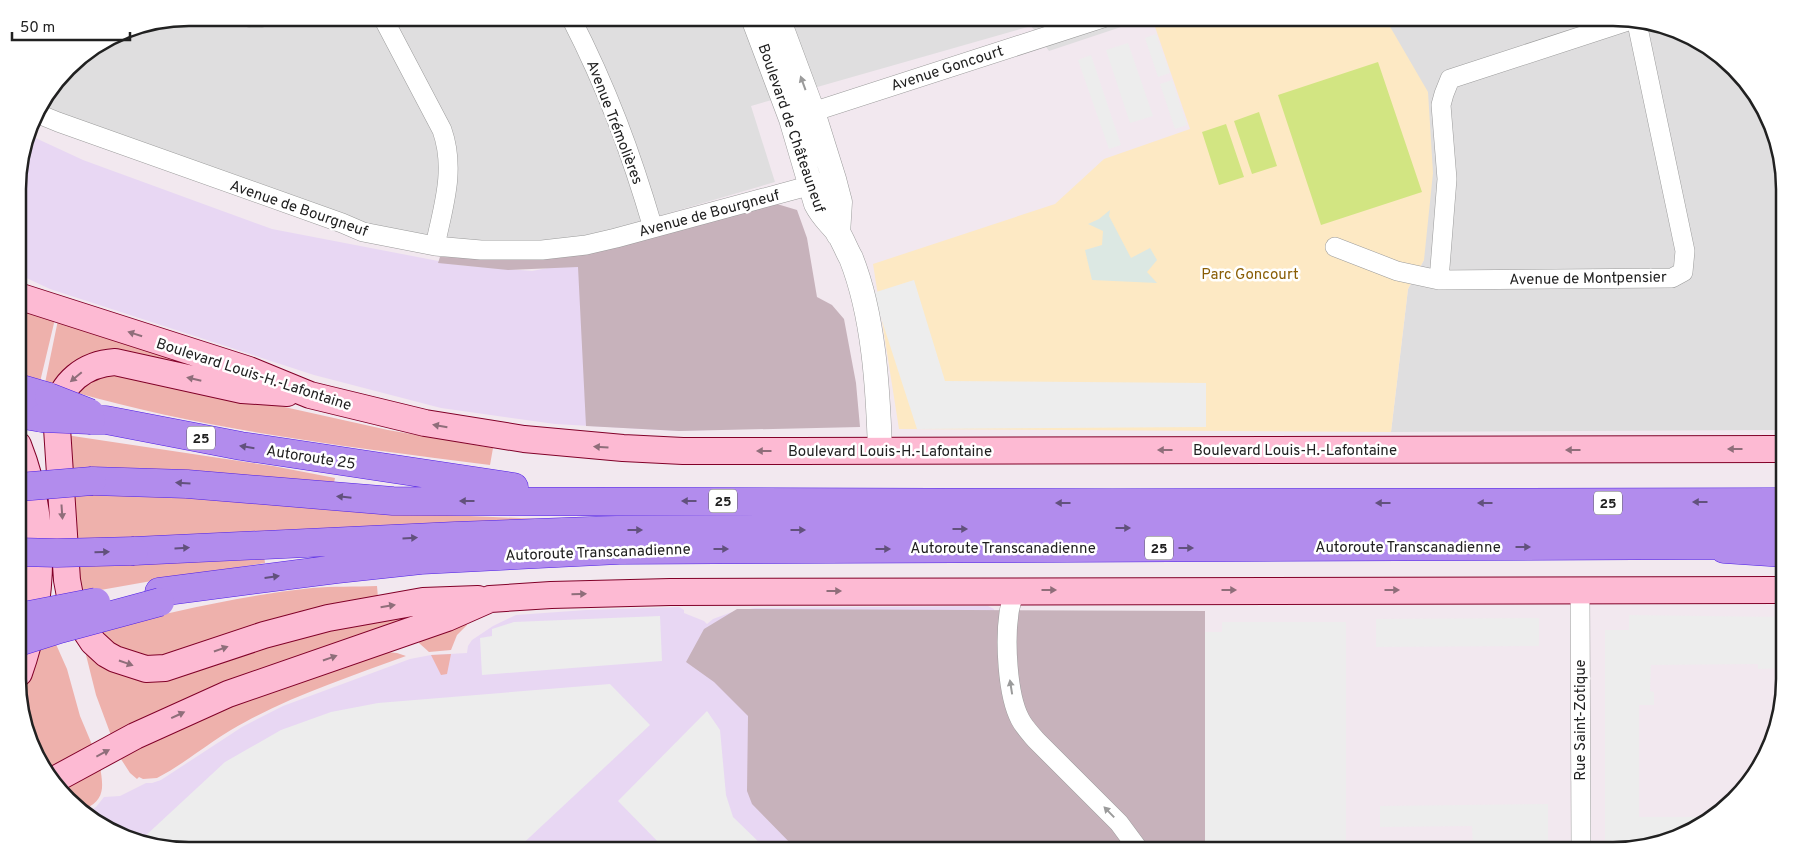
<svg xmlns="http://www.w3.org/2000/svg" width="1802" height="868" font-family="Overpass,sans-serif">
	<rect width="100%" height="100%" fill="#f2e8ef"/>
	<!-- residential -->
	<path fill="#dfdedf" d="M189,18H1148L1049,51L1031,26L751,106L775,182L587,237L491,244L384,238L35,113L76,60L124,30Z
		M1385,18H1613L1688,35L1749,85L1783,167L1784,430L1391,432L1408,289L1424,260Z"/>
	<!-- commercial -->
	<path fill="#e8d7f3" d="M29,135L83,160L272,229L459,265L532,271L621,254L832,426L679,431L555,424L441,408L314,375L50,289L18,274V178Z
		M988,606L994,609L995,614L1126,850H189L114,833L88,812L96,807L104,797L120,796L146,783H152L161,780L242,727L283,706L410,659L431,655L467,653L468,646L472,640L493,626L516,615L586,610L679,607L684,610V613L704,621L707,624L713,619L732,612L755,608Z"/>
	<!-- construction -->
	<path fill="#c7b2bb" d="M777,204L797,210L807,238L817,297L832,305L844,319L856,383L860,427L679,431L586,426L578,267L508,270L438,263L440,257L512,258Z
		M737,609L1205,611V850H797L752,804L747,791L748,716L714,682L686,662L704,629Z"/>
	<!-- grass -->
	<path fill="#eeb1ac" d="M18,306L55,319L40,382L18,376Z
		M58,320L236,377L139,356L54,386L45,383Z
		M127,372L388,430L493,448L490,465C350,447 210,431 74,392L89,378Z
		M66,435L273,466L335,478L334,483L69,470Z
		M107,492L447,515L543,519L75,542L70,493Z
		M23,497L29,542L19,541V498Z
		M264,555L265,563L157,580L78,594L75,564Z
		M19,563L29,564L25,605L19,607Z
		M377,586L378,598L159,660L126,654L95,631C167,613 238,596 312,588C333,586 355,587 377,586Z
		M440,609L112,738L96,695L86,655L90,653L115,668L269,643Z
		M466,622L467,625L457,635L451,650L429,652L419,643L420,636Z
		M55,642L67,669L80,716L93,747L48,772L19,701L30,672L38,647Z
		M386,652L397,653L406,656C352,676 297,694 247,721C215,737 188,762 157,778L143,779L139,777L137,779L130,773L119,756L188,721Z
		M451,654L447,674L441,675L431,655Z
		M100,766C103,786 106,799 85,809L60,789Z"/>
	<!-- park -->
	<path fill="#fde9c4" d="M1152,18H1385L1428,92L1433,173L1424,260L1408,289L1391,432L899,429L873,264L1055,204L1104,159L1190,129Z"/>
	<!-- pitch -->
	<path fill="#d2e582" d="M1378,62L1422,192L1321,225L1278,95Z
		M1259,112L1277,166L1252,174L1234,121Z
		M1226,124L1244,177L1219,185L1202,132Z"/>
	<!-- parking -->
	<path fill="#ededed" d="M1156,34L1170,73L1158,77L1145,38Z
		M1128,43L1153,116L1130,123L1106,50Z
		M1091,55L1121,145L1109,149L1078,60Z
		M1172,80L1187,125L1175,129L1160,84Z
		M914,280L945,381L1206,383V427L917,429L873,293Z
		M1629,615L1784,617V668L1758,669V664L1651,665L1650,691L1654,692V705H1639V817H1712L1708,821L1624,850H1605V630H1629Z
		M660,616L662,661L482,675L480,638L492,636V629L514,622Z
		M1539,618V646L1376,647V619Z
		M1222,622H1346V850H1205V632H1222Z
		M610,684L650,725L516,850H189L142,839L225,762L281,730L331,712L378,703Z
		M707,711L720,730L726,795L733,817L767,850H666L618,801Z
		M1548,804V850H1473L1472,826L1380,827V806Z"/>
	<!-- plaza -->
	<path fill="#dce8e3" d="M1110,210L1109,216L1131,258L1150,248L1157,260L1147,272L1157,283L1092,280L1085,250L1102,245L1103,231L1088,224L1099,219Z"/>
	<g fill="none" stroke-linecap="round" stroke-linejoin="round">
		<!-- minor casing -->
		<g stroke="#9b9b9b" stroke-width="20">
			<path id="minor" d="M251,18H260
				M383,18L442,130C456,170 443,207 435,246
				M571,18C607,88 631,153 653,228
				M36,113L58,122L342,223L363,232L435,246L481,250H542L586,245L616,238L823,182
				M800,116L1103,18
				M1335,247L1397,271L1439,280L1672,278L1683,272L1685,251L1637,23
				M1439,280L1447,179L1441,105L1444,94L1450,79L1628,21
				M1580,590L1581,850
				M1015,591C1013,598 1010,605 1009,613C1005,640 1007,694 1020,719C1024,727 1030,733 1036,740L1119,823L1139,850"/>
		</g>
		<!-- tertiary casing -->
		<g stroke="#9b9b9b" stroke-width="25">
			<path id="tertiary" d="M753,18L791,119L816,204C823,218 831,223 839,234C843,241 847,251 851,258C874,316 878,389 880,451
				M778,18L813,112L834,179L840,202L838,234"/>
		</g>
		<!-- secondary casing -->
		<g stroke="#810028" stroke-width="28">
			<path id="secondary" d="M18,296L249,370L310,395L425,423L524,439L623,448L683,451H796L1784,449
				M287,393L242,390L115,362C85,364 61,382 56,413L67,580L73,612L93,642L106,654L115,659L146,669L165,668L264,635L328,618L423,601L478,599
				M18,445C47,518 45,600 19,673
				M52,781L135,736L228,694L447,618L490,599L551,595L670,592L1784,590"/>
		</g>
		<!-- motorway casing -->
		<g stroke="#4e1fe6" stroke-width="29">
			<path id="motorway" d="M18,388L49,397
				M18,414L42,418
				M91,420H106L241,446L514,487
				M92,481L187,484L393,501L1112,503L1784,502
				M1724,549L1784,553
				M134,551L455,536L617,530L1784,527
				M159,592L337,569L421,560L619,550L1743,545"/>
		</g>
		<!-- minor -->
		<use href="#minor" stroke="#fff" stroke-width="19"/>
		<!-- tertiary -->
		<use href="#tertiary" stroke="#fff" stroke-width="24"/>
		<!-- secondary -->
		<use href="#secondary" stroke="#fdbad3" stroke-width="26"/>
		<!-- motorway -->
		<use href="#motorway" stroke="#b28ced" stroke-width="28"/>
		<!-- motorway-bridge casing -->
		<g stroke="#4e1fe6" stroke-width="29" stroke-linecap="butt">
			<path id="motorway-bridge" d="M49,397L90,413
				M42,418L91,420
				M19,487L92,481
				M19,552L57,553L134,551
				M19,617L96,602
				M19,642L60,629L160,602"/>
		</g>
		<!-- motorway-bridge -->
		<use href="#motorway-bridge" stroke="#b28ced" stroke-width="28"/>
	</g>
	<!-- one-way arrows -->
	<defs><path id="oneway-solid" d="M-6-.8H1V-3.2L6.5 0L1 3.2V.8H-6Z" transform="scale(1.25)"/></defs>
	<g fill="#9b9b9b">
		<use href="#oneway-solid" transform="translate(803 83) rotate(-110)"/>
		<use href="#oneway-solid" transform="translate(1011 687) rotate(-99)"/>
		<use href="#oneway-solid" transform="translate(1109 812) rotate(-134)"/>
	</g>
	<g fill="#8f6e7a">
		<use href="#oneway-solid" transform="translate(135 334) rotate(-162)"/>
		<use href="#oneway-solid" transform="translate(76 377) rotate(140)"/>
		<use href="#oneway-solid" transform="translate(194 379) rotate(-167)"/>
		<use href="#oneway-solid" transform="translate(440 426) rotate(-170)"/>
		<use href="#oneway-solid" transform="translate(601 447) rotate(-176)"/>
		<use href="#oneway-solid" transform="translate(1735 449) rotate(180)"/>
		<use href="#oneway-solid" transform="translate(1165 450) rotate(180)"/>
		<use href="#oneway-solid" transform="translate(1573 450) rotate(180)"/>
		<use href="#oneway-solid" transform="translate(764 451) rotate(-180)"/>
		<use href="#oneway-solid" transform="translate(62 512) rotate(86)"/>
		<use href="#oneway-solid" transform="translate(1049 590)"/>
		<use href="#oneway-solid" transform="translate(1229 590)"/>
		<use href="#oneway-solid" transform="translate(1392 590)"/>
		<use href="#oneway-solid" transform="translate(834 591)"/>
		<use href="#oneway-solid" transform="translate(579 594) rotate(-2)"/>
		<use href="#oneway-solid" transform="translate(388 606) rotate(-9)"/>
		<use href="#oneway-solid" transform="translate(221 649) rotate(-19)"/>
		<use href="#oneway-solid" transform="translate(330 658) rotate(-19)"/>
		<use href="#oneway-solid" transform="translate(126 663) rotate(19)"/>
		<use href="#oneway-solid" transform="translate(178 715) rotate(-25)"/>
		<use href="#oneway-solid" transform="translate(103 753) rotate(-28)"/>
	</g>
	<g fill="#62517d">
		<use href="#oneway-solid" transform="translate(247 447) rotate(-171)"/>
		<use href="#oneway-solid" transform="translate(183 483) rotate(-176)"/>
		<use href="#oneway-solid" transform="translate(344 497) rotate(-174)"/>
		<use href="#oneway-solid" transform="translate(467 501) rotate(180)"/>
		<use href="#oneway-solid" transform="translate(689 501) rotate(-180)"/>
		<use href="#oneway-solid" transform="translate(1700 502) rotate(180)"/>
		<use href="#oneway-solid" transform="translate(1063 503) rotate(-180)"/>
		<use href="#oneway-solid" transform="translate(1383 503) rotate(-180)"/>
		<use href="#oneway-solid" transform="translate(1485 503) rotate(180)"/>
		<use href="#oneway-solid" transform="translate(1123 528)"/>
		<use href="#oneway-solid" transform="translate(960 529)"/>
		<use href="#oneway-solid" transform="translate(635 530)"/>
		<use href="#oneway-solid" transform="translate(798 530)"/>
		<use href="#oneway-solid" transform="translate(410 538) rotate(-3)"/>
		<use href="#oneway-solid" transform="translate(1523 547)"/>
		<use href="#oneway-solid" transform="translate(182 548) rotate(-3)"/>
		<use href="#oneway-solid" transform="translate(1186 548)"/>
		<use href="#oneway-solid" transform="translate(721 549)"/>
		<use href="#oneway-solid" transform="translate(883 549)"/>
		<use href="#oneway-solid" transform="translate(102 552) rotate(-2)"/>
		<use href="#oneway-solid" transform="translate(272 577) rotate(-8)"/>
	</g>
	<g text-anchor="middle" stroke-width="5" stroke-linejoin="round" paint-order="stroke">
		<!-- shield labels -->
		<g fill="#fff" stroke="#646464" stroke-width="1">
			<rect x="187" y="426.5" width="28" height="23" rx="4"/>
			<rect x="709" y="489.5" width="28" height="23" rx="4"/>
			<rect x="1594" y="491.5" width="28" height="23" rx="4"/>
			<rect x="1145" y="536.5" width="28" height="23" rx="4"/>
		</g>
		<g font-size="14" font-weight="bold" fill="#212121">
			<text x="201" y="443">25</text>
			<text x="723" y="506">25</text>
			<text x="1608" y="508">25</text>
			<text x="1159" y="553">25</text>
		</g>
		<!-- street labels -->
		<g font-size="15" fill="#212121" stroke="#fff">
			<text transform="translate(947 68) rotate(-18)" y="5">Avenue Goncourt</text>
			<text transform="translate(615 122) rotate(69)" y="5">Avenue Trémolières</text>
			<text transform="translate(792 128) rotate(71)" y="5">Boulevard de Châteauneuf</text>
			<text transform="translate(299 208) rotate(19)" y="5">Avenue de Bourgneuf</text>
			<text transform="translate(709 213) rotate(-15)" y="5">Avenue de Bourgneuf</text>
			<text transform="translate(1588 278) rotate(-1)" y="5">Avenue de Montpensier</text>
			<text transform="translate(254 374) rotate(18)" y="5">Boulevard Louis-H.-Lafontaine</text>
			<text x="1295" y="455">Boulevard Louis-H.-Lafontaine</text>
			<text x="890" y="456">Boulevard Louis-H.-Lafontaine</text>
			<text transform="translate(311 457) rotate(9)" y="5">Autoroute 25</text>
			<text x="1408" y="552">Autoroute Transcanadienne</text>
			<text x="1003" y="553">Autoroute Transcanadienne</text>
			<text transform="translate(598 552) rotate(-2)" y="5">Autoroute Transcanadienne</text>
			<text transform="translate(1580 720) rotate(-90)" y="5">Rue Saint-Zotique</text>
		</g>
		<!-- park labels -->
		<g font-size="15" fill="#895d05" stroke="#fff">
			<text x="1250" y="279">Parc Goncourt</text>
		</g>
	</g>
	<!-- crop -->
	<path d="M0 0H1802V868H0ZM189 26H1613A163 163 0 0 1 1776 189V679A163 163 0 0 1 1613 842H189A163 163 0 0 1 26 679V189A163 163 0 0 1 189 26Z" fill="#fff" fill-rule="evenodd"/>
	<path fill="none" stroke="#212121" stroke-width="2.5" d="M189 26H1613A163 163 0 0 1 1776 189V679A163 163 0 0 1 1613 842H189A163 163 0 0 1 26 679V189A163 163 0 0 1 189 26Z"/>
	<!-- scale -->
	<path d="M12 32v8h118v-8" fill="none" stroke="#212121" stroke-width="2.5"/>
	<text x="20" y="32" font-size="15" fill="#212121" stroke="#ffffff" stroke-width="4" paint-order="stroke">50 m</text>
</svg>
